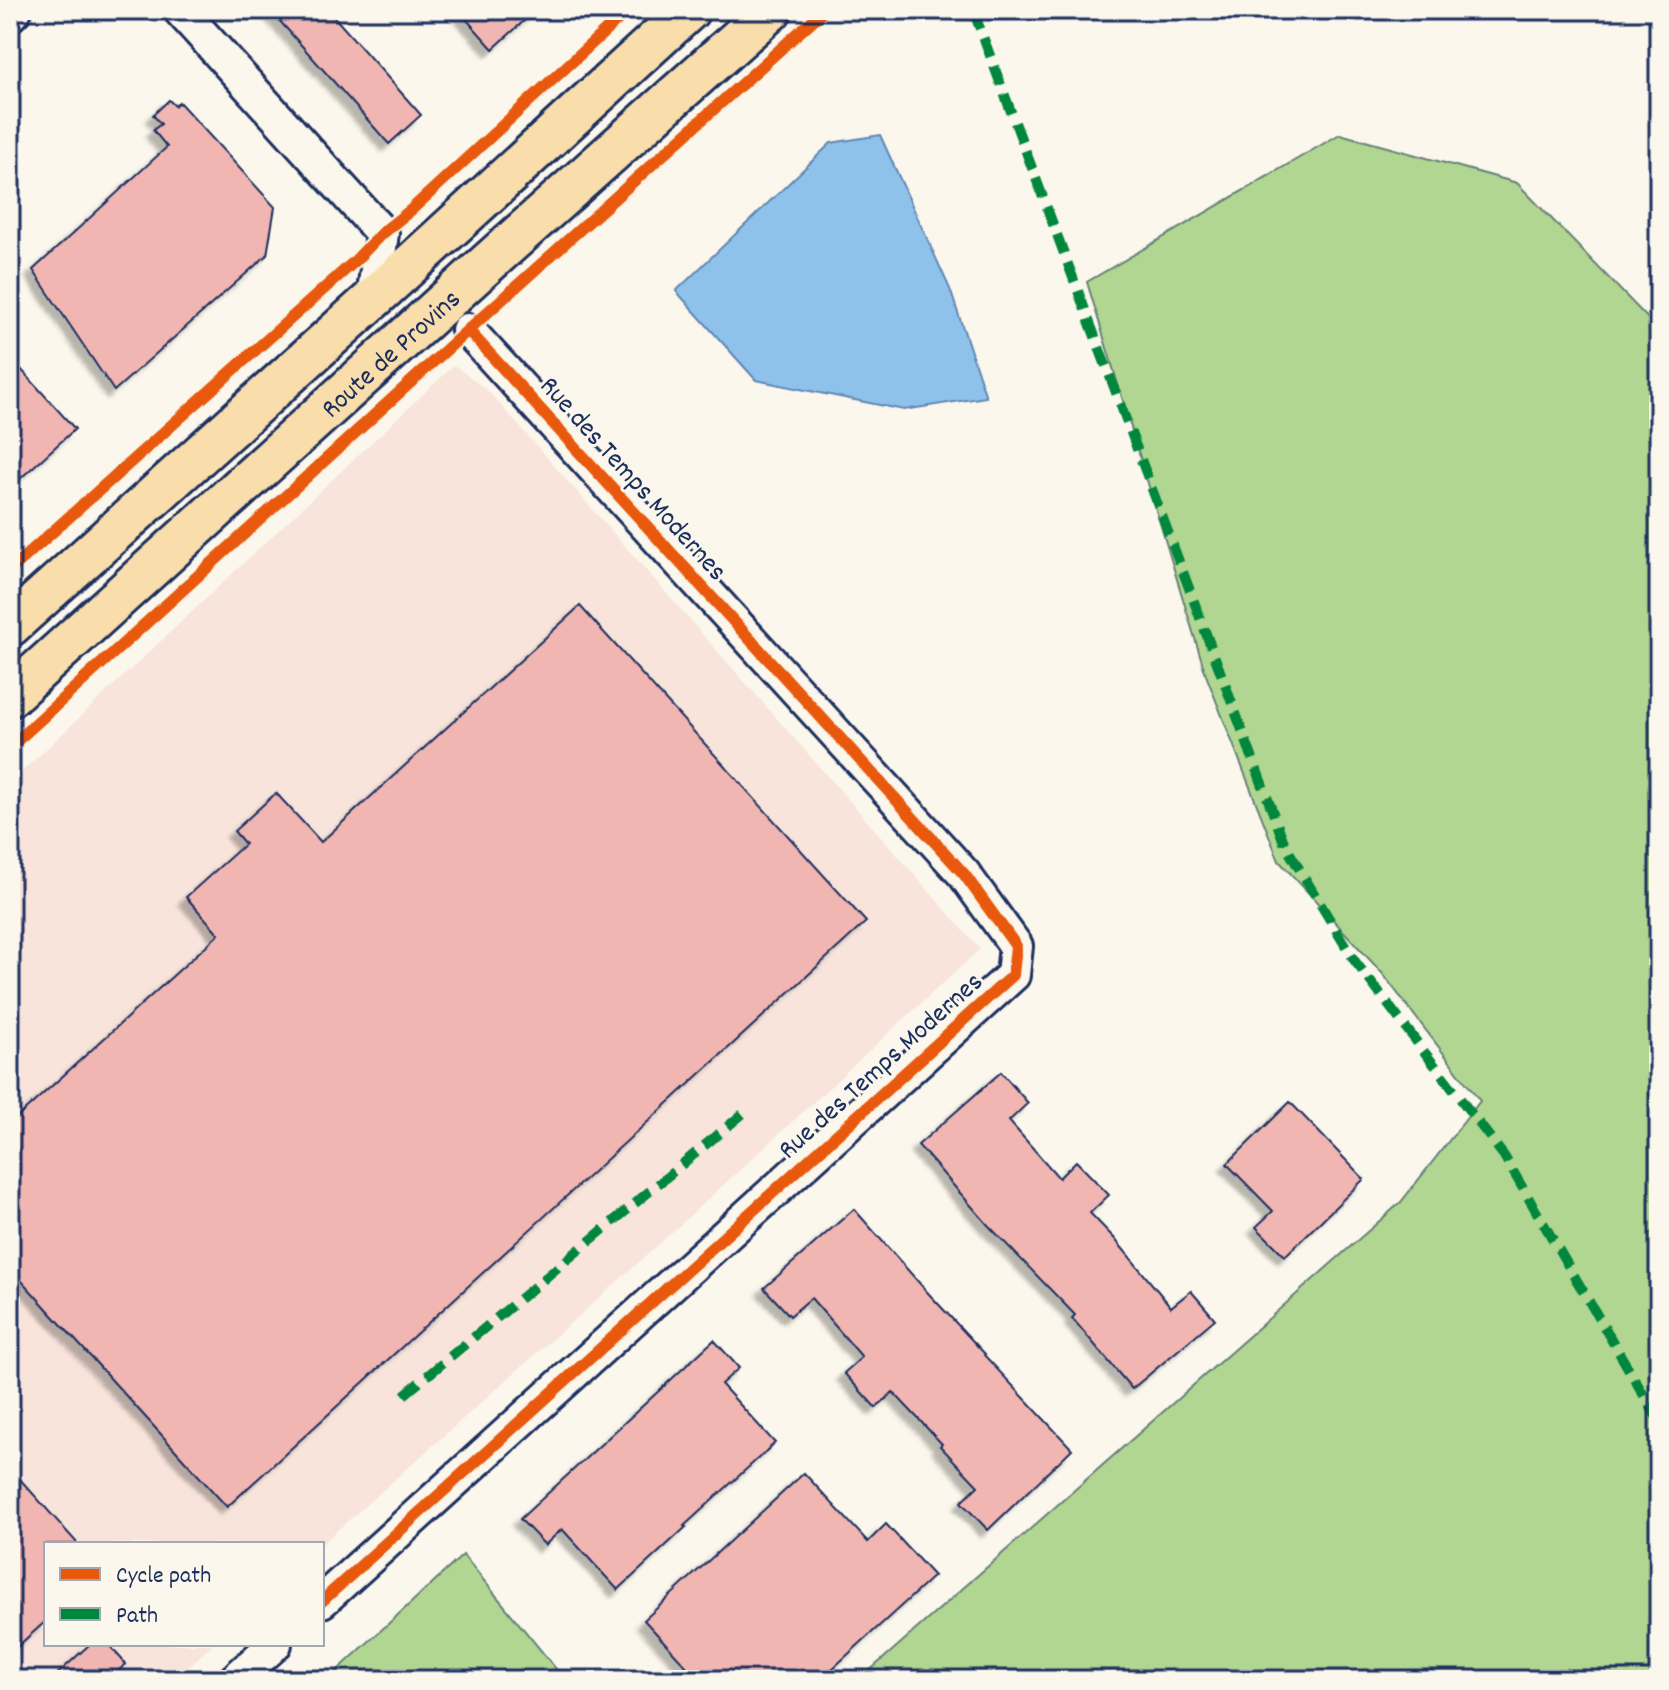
<svg xmlns="http://www.w3.org/2000/svg" width="1669" height="1690" font-family="Dekko,sans-serif">
	<defs>
		<filter id="shadow"><feDropShadow dx="-7" dy="7" stdDeviation="2" flood-color="#0004"/></filter>
	</defs>
	<rect width="100%" height="100%" fill="#fbf7ec"/>
	<filter id="ink" filterUnits="userSpaceOnUse"><feTurbulence type="fractalNoise" baseFrequency=".0125" numOctaves="2"/><feDisplacementMap in="SourceGraphic" scale="16" xChannelSelector="R" yChannelSelector="G"/><feConvolveMatrix kernelMatrix="1 2 1 2 8 2 1 2 1" color-interpolation-filters="sRGB"/></filter>
	<g filter="url(#ink)">
		<!-- built -->
		<path fill="#f8e4db" d="M454,365L489,392L980,949L645,1257L322,1544H46V1644H213L174,1680H10V783Z"/>
		<!-- green -->
		<path fill="#b1d691" stroke="#668278" stroke-width="2" d="M1340,134L1517,183L1659,330V1680H859L1401,1202L1480,1101L1382,973L1279,861L1206,675L1087,282Z
			M463,1555L565,1680H327Z"/>
		<!-- water -->
		<path fill="#8fc2eb" stroke="#6187b3" stroke-width="2" d="M880,135L950,289L986,397L904,410L756,380L676,291L831,143Z"/>
		<!-- building -->
		<path fill="#f2b6b2" stroke="#1b2f5e" stroke-width="2" filter="url(#shadow)" d="M270,10H328L421,115L389,144Z
			M458,10H536L493,49Z
			M169,100L175,106L179,102L275,207L267,255L114,391L33,270L167,147L153,130L161,124L153,115Z
			M10,357L75,429L10,488Z
			M580,606L866,922L227,1507L10,1268V1124L219,934L186,897L245,844L234,831L276,793L321,842Z
			M1001,1072L1028,1103L1009,1121L1059,1178L1076,1161L1109,1195L1090,1213L1114,1238L1171,1307L1191,1291L1215,1319L1132,1389L1072,1318L1075,1315L988,1225L918,1145Z
			M1290,1102L1364,1179L1285,1256L1256,1227L1273,1211L1227,1164Z
			M854,1209L929,1294L985,1354L984,1355L1072,1449L988,1530L961,1502L978,1486L940,1446L942,1444L893,1392L876,1408L844,1373L862,1357L811,1298L790,1316L764,1288Z
			M714,1340L739,1368L721,1384L775,1443L684,1526L686,1527L618,1590L562,1529L545,1545L520,1519Z
			M10,1468L78,1544H46V1621L10,1653Z
			M804,1473L868,1542L886,1524L934,1576L820,1680H699L644,1620Z
			M90,1644H108L126,1664L108,1680H51Z"/>
		<g fill="none" stroke-linecap="round" stroke-linejoin="round">
			<!-- minor casing -->
			<g stroke="#1b2f5e" stroke-width="38">
				<path id="minor" d="M180,10L382,233L373,299
					M10,15L15,10
					M322,1601L1013,975L1016,946L964,874L468,330
					M235,1680L275,1644"/>
			</g>
			<!-- major casing -->
			<g stroke="#1b2f5e" stroke-width="46">
				<g id="major">
					<path d="M10,626L373,299L689,10"/>
					<path id="s1" d="M10,696L480,270L771,10"/>
				</g>
			</g>
			<!-- minor -->
			<use href="#minor" stroke="#fbf7ec" stroke-width="32"/>
			<!-- major -->
			<use href="#major" stroke="#f9deab" stroke-width="40"/>
			<!-- quiet -->
			<path stroke="#00873e" stroke-width="10" stroke-dasharray="20 10" stroke-linecap="butt" d="M973,10L1285,845L1354,960L1504,1156L1659,1421
				M404,1395L745,1112"/>
			<!-- cycleway casing -->
			<g stroke="#fbf7ec" stroke-width="17">
				<path id="cycleway" d="M10,570L355,261L382,233L411,210L628,10
					M10,747L468,330L824,10
					M322,1601L1013,975L1016,946L964,874L468,330"/>
			</g>
			<!-- cycleway -->
			<use href="#cycleway" stroke="#e8590c" stroke-width="12"/>
		</g>
	</g>
	<g text-anchor="middle" stroke-width="6" stroke-linejoin="round" paint-order="stroke">
		<!-- street labels -->
		<g font-size="28" fill="#1b2f5e" stroke="#fbf7ec">
			<text dy="10" stroke="none"><textPath href="#s1" startOffset="512">Route de Provins</textPath></text>
			<text transform="translate(635 477) rotate(48)" y="10">Rue des Temps Modernes</text>
			<text transform="translate(879 1064) rotate(-42)" y="10">Rue des Temps Modernes</text>
		</g>
	</g>
	<!-- margin -->
	<rect width="1669" height="1690" fill="none" stroke="#fbf7ec" stroke-width="40"/>
	<rect x="20" y="20" width="1629" height="1650" fill="none" stroke="#1b2f5e" stroke-width="3" filter="url(#ink)"/>
	<!-- legend -->
	<rect x="44" y="1542" width="280" height="104" fill="#fbf7ec" stroke="#a1a7b3" stroke-width="2"/>
	<rect x="60" y="1568" width="40" height="12" fill="#e8590c" stroke="#a1a7b3" stroke-width="2"/>
	<text x="116" y="1582" font-size="24" fill="#1b2f5e">Cycle path</text>
	<rect x="60" y="1608" width="40" height="12" fill="#00873e" stroke="#a1a7b3" stroke-width="2"/>
	<text x="116" y="1622" font-size="24" fill="#1b2f5e">Path</text>
</svg>
